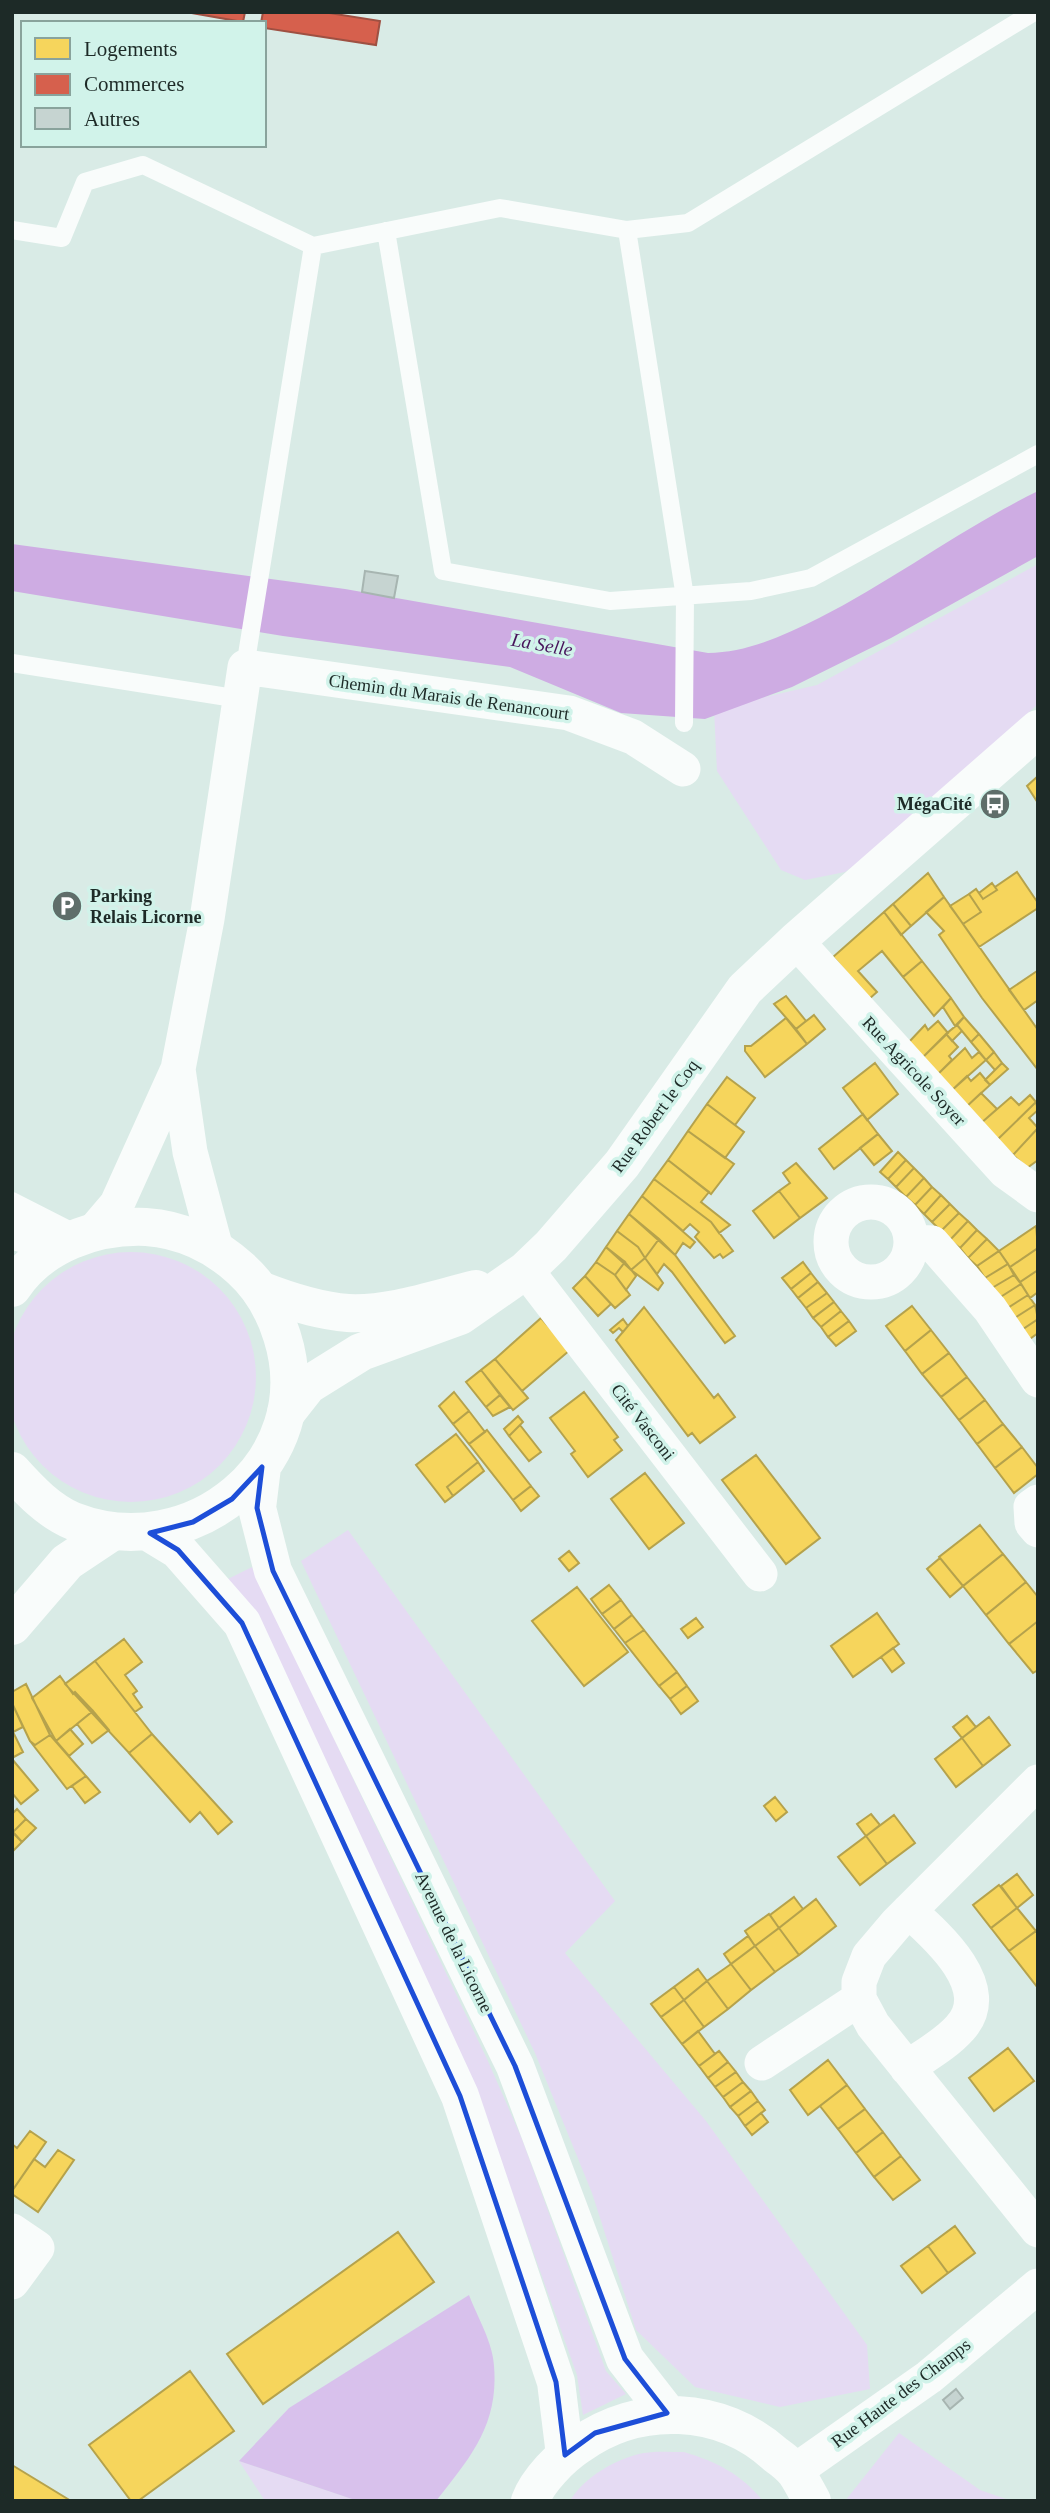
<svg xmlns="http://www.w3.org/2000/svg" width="1050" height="2513" font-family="'Times New Roman',serif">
	<rect width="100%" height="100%" fill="#d9ebe6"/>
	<!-- green -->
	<path fill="#e5dbf3" d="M1038,564V704L878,849L845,872L805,880L781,870L717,771L714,709L817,685Z
		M6 1377a125 125 0 1 1 250 0a125 125 0 1 1-250 0Z
		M348,1530L615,1901L565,1953L706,2121L867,2345L870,2389L780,2407L695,2387L636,2330L592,2193L535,2053L301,1561Z
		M252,1567L487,2059L522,2139L606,2371L626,2394L583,2415L577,2375L474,2085L228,1579Z
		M899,2433L980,2490L1012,2501H845Z
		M684,2452C717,2462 741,2474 763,2501H570C584,2477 617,2458 644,2453C657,2451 671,2452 684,2452Z
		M239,2461L358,2501H265Z"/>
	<!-- forest -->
	<path fill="#d8c1ec" d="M469,2295C477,2316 493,2343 494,2366C499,2425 470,2458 436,2501H358L239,2461L289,2408Z"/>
	<!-- water -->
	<path fill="#ceace3" d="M1038,491V556L891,638L792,687L705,719L621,713L510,667L283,636L12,591V544L345,589L708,653C747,653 785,635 819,618C894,580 962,528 1038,491Z"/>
	<!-- homes -->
	<path fill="#f6d55c" stroke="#b5a24c" stroke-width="2" d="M1038,776V803L1027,786Z
		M1017,872L1038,903V908L979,947L963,924L981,912L969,894L976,889L983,899L997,890L995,887Z
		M928,873L944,897L911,926L893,904Z
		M992,883L997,890L983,899L979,893Z
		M969,894L981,912L963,924L950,906Z
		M944,897L1038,1030V1070L982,998L939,935L944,931L926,912Z
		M893,904L911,926L901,935L884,912Z
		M884,912L922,961L903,977L882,951L858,971L877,992L869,999L833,957Z
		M922,961L951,998L934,1016L903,977Z
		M1037,971L1038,1000L1024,1010L1009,990Z
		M786,996L806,1021L796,1029L774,1004Z
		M951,998L964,1017L955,1026L943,1007Z
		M814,1015L825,1029L807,1044L796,1029Z
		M964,1017L979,1034L971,1042L957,1025Z
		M786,1018L807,1044L765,1077L745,1051V1046H751Z
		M938,1021L948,1033L922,1058L908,1043L925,1025L928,1030Z
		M957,1025L962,1031L952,1041L946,1034Z
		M946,1034L958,1047L949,1056L952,1060L937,1075L922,1058Z
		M979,1034L994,1052L986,1060L971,1042Z
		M965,1048L972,1058L979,1052L986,1060L951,1091L937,1075Z
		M994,1052L1002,1063L995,1070L986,1060Z
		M875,1063L898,1094L867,1120L843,1088Z
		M1002,1063L1008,1069L990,1085L985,1080Z
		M980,1073L990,1085L966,1107L951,1091L967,1076L971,1081Z
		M727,1077L755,1098L735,1125L707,1104Z
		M981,1093L997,1109L980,1124L966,1107Z
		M1030,1095L1036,1102L997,1140L980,1124L1011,1097L1019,1105Z
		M1036,1102L1038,1110L1029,1118L1038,1128L1013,1155L997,1140Z
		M707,1104L744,1132L725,1158L688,1131Z
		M863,1114L878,1134L834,1169L819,1149Z
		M1038,1128V1160L1027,1168L1013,1155Z
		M688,1131L734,1164L711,1194L668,1160Z
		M878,1134L892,1151L874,1165L860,1148Z
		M898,1152L906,1160L888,1179L880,1172Z
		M668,1160L709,1192L701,1202L730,1225L719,1233L711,1222L654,1179Z
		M906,1160L914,1168L896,1187L888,1179Z
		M796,1163L827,1198L800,1218L779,1191L790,1183L783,1173Z
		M914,1168L924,1178L906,1197L896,1187Z
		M924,1178L932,1187L915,1205L906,1197Z
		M654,1179L711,1222L733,1251L723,1258L720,1254L714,1258L695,1237L699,1232L690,1224L683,1231L642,1196Z
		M932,1187L941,1195L924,1214L915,1205Z
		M779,1191L800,1218L774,1238L753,1211Z
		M941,1195L950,1204L932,1222L924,1214Z
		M642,1196L695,1242L690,1248L683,1243L675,1255L629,1214Z
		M950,1204L959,1213L941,1231L932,1222Z
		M959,1213L968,1221L950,1240L941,1231Z
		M629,1214L659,1239L645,1258L638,1247L617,1231Z
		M968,1221L977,1230L960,1248L950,1240Z
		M1036,1226L1038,1248L1010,1267L999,1251Z
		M977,1230L987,1239L968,1258L960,1248Z
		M617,1231L638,1247L645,1258L631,1270L606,1247Z
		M659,1239L675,1255L735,1336L725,1343L672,1272L664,1264L657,1274L645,1258Z
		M987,1239L999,1251L977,1266L968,1258Z
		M606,1247L625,1262L615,1275L596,1262Z
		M1038,1248V1270L1020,1282L1010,1267Z
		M999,1251L1008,1264L985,1278L977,1266Z
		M645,1258L663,1283L658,1290L631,1270Z
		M596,1262L615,1275L630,1295L615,1308L585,1276Z
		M625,1262L636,1276L626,1290L615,1275Z
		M803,1262L811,1273L791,1289L782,1278Z
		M1008,1264L1014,1275L992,1288L985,1278Z
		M1038,1270V1292L1030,1298L1020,1282Z
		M811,1273L818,1282L798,1298L791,1289Z
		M1014,1275L1021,1284L999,1298L992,1288Z
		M585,1276L611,1304L598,1316L573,1288Z
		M818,1282L827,1293L806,1308L798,1298Z
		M1021,1284L1028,1295L1006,1309L999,1298Z
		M827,1293L834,1302L813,1318L806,1308Z
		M1028,1295L1035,1305L1013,1319L1006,1309Z
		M834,1302L841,1311L821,1327L813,1318Z
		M1035,1305L1038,1319L1020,1331L1013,1319Z
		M912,1306L931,1330L905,1351L886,1326Z
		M644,1307L714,1398L718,1394L735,1417L700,1443L692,1433L688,1436L616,1340Z
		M841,1311L849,1321L828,1337L821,1327Z
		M541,1318L570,1350L522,1391L495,1359Z
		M623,1319L628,1326L623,1332L619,1328L613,1333L610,1330Z
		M1038,1319V1333L1027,1341L1020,1331Z
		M849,1321L856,1331L836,1346L828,1337Z
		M931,1330L949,1353L922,1374L905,1351Z
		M949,1353L967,1377L941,1397L922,1374Z
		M495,1359L528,1398L513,1410L481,1370Z
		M481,1370L500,1395L486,1407L466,1382Z
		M967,1377L985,1400L959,1420L941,1397Z
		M454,1392L469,1411L453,1424L439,1406Z
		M584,1392L618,1437L614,1440L622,1450L588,1477L571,1454L575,1451L550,1418Z
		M500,1395L510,1407L493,1416L486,1407Z
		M985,1400L1003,1424L977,1444L959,1420Z
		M469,1411L485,1432L469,1444L453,1424Z
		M518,1416L523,1422L509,1436L504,1429Z
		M1003,1424L1022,1447L995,1468L977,1444Z
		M520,1425L541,1452L529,1461L509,1436Z
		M487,1430L531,1486L513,1500L469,1444Z
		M456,1434L478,1462L447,1487L453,1496L445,1502L416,1465Z
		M1022,1447L1038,1468V1474L1014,1493L995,1468Z
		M756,1455L820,1538L786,1564L722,1480Z
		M478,1462L484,1471L453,1496L447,1487Z
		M645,1473L684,1523L649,1549L611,1499Z
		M531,1486L539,1496L521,1511L513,1500Z
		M980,1525L1003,1554L963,1586L939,1557Z
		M569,1551L579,1563L569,1571L559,1559Z
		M1003,1554L1026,1582L986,1615L963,1586Z
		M940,1558L963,1586L950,1597L927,1569Z
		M1026,1582L1038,1597V1621L1009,1644L986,1615Z
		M609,1585L621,1600L602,1614L591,1599Z
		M577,1587L628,1652L584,1686L532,1621Z
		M621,1600L632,1615L614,1629L602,1614Z
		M877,1613L899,1644L853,1677L831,1646Z
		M632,1615L644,1630L625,1643L614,1629Z
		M696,1618L703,1627L688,1638L681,1629Z
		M1038,1621V1670L1033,1673L1009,1644Z
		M644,1630L677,1672L659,1686L625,1643Z
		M124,1639L142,1662L125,1675L137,1691L133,1694L142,1707L135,1712L95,1661Z
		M893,1648L904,1663L892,1672L881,1657Z
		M95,1661L152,1734L129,1753L65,1684Z
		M677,1672L687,1686L670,1699L659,1686Z
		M60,1676L73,1694L75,1692L93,1711L56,1741L32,1698Z
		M26,1684L50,1735L35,1745L30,1741L12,1703V1692Z
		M687,1686L698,1701L681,1714L670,1699Z
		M12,1703L23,1727L13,1732L23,1752L12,1758Z
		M93,1711L109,1730L92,1743L77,1724Z
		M967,1716L976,1727L962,1738L953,1727Z
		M989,1717L1010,1745L983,1766L962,1738Z
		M70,1729L83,1744L69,1756L56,1741Z
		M152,1734L232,1822L218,1834L200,1812L190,1822L129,1753Z
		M50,1735L86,1776L67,1789L30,1741L35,1745Z
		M962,1738L983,1766L956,1787L935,1759Z
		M12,1759L38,1790L21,1804L12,1793Z
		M86,1776L100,1792L85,1803L72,1786Z
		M775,1797L787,1812L776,1821L764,1806Z
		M17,1809L26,1819L13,1832L12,1814Z
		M871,1814L880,1825L866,1836L857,1824Z
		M894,1815L915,1843L887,1864L866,1836Z
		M26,1819L36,1828L22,1842L13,1832Z
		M12,1832L22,1842L13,1851L12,1850Z
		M866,1836L887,1864L860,1885L838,1857Z
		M1017,1874L1033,1895L1017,1908L1001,1886Z
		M999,1885L1017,1908L991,1928L973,1905Z
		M794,1897L803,1909L779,1928L770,1915Z
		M816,1899L836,1926L799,1955L779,1928Z
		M1017,1908L1036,1931L1009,1951L991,1928Z
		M769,1914L779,1928L755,1946L745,1931Z
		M779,1928L799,1955L775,1972L755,1946Z
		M1036,1931L1038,1934V1988L1009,1951Z
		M748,1936L755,1946L731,1964L724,1954Z
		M755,1946L775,1972L751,1990L731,1964Z
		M731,1964L751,1990L728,2009L707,1981Z
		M698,1969L707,1981L684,2000L674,1987Z
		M707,1981L728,2009L704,2027L684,2000Z
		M674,1987L684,2000L661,2017L651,2004Z
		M684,2000L704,2027L682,2044L661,2017Z
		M698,2031L715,2054L699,2066L682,2044Z
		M1008,2048L1034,2081L994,2111L969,2078Z
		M719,2051L728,2062L708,2078L699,2066Z
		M828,2060L847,2085L808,2115L790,2090Z
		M728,2062L736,2072L715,2087L708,2078Z
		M736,2072L743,2082L723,2097L715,2087Z
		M743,2082L751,2091L730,2107L723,2097Z
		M847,2085L865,2109L838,2129L820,2106Z
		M751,2091L758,2101L738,2116L730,2107Z
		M758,2101L765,2110L745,2126L738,2116Z
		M865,2109L883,2132L856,2153L838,2129Z
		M761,2113L768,2122L752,2135L745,2126Z
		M30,2131L46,2142L12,2191V2144L17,2148Z
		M883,2132L901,2156L874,2177L856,2153Z
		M58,2150L74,2160L38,2212L12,2194V2191L34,2159L45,2167Z
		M901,2156L920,2180L893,2200L874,2177Z
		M955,2226L975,2253L948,2273L928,2246Z
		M398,2232L434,2282L263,2404L227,2354Z
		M928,2246L948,2273L922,2293L901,2266Z
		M190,2371L234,2431L138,2501H131L89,2445Z
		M12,2465L71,2501H12Z"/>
	<!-- shops -->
	<path fill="#d6604d" stroke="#9e5042" stroke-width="2" d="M186,12H245L243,22Z
		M263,12H323L380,21L376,45L264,28V23H261Z"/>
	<!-- building -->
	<path fill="#c6d4d1" stroke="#a7b5b1" stroke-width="2" d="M365,571L398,576L394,598L362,592Z
		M956,2389L963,2398L950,2409L943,2400Z"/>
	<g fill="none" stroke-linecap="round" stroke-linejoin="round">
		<!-- service -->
		<path stroke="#f9fcfb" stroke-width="18" d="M12,230L62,238L85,182L143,165L313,246L500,208L627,230L685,597L684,723
			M627,230L688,223L1034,12
			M386,231L443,571L610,601L751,591L811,578L1038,454
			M12,663L240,699
			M245,667L313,246
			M12,1201L69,1230"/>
		<!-- minor -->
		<path stroke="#f9fcfb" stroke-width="35" d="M796,941L1005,1171L1038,1195
			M178,1069L190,1152L216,1249
			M831 1242a40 40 0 1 1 80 0a40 40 0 1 1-80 0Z
			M94,1231L117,1204L178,1069L207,919L245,667L569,713L633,737L683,769
			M912,1242L932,1243L990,1309L1038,1380
			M526,1270L760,1574
			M1038,1502L1031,1507L1032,1523L1038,1530
			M1038,1782L897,1923L869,1956L859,1982V1999L873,2025L1038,2230
			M762,2063L859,1999
			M907,2068C924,2056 946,2044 960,2028C997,1988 936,1935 909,1911
			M12,2231L37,2248L12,2282
			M795,2471L929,2377L1038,2286"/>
		<!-- tertiary -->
		<path stroke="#f9fcfb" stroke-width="38" d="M260,1290C288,1301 318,1311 348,1313C390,1315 435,1299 476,1289
			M286,1413L308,1385L361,1352L460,1316L526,1270L551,1246L622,1164L745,989L796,941L1038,729
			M12,1626L67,1562L112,1532"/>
		<!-- secondary -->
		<path stroke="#f9fcfb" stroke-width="38" d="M12,1230L38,1238L69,1241
			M12,1288C41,1244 96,1225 146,1227C181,1229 215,1245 241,1269C261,1287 274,1310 282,1336C322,1462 191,1567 73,1521C49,1511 30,1491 12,1471
			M262,1467L257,1508L273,1571L515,2066L625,2359L667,2413
			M150,1533L178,1550L242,1623L460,2096L556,2382L565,2455
			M530,2501C538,2480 561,2457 579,2445C639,2402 721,2405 776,2455C783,2460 791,2466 796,2473C802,2482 807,2492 812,2501"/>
	</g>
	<!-- marked area -->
	<path fill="none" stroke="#1d4ed8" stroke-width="5" stroke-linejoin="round" d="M262,1467L257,1508L273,1571L515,2066L625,2359L667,2413L595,2433L565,2455L556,2382L460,2096L242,1623L178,1550L150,1533L193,1522L232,1499Z"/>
	<!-- icons -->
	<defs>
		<g id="bus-disc" transform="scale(1.575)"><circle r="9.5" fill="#5f6e6a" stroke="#d1f3ea"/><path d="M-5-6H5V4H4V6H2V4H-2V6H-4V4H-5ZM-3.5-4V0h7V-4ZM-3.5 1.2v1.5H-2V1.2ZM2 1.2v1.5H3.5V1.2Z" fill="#fff"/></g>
		<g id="parking-disc" transform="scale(1.575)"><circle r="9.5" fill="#5f6e6a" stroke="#d1f3ea"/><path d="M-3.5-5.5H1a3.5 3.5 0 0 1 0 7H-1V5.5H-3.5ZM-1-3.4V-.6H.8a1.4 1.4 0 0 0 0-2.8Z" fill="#fff"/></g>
	</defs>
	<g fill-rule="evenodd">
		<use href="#bus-disc" x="995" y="804"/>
		<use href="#parking-disc" x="67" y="906"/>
	</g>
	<g text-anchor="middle" stroke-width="7" stroke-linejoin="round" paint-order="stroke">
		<!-- street labels -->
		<g font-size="18" fill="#1d2a27" stroke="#d1f3ea">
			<text transform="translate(449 697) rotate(8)" y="6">Chemin du Marais de Renancourt</text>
			<text transform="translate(914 1071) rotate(47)" y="6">Rue Agricole Soyer</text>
			<text transform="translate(655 1116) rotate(-54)" y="6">Rue Robert le Coq</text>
			<text transform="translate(643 1422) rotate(52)" y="6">Cité Vasconi</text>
			<text transform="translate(454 1942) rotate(64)" y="6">Avenue de la Licorne</text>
			<text transform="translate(901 2393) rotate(-37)" y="6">Rue Haute des Champs</text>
		</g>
		<!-- poi labels -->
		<g font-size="18" font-weight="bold" fill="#1d2a27" stroke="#d1f3ea" text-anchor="end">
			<text x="972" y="810">MégaCité</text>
			<text x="90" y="902" text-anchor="start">Parking<tspan x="90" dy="21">Relais Licorne</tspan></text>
		</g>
		<!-- water labels -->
		<g font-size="19" font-style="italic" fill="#47135b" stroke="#d1f3ea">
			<text transform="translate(542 644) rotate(10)" y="7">La Selle</text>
		</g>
	</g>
	<!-- border -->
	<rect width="1050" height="2513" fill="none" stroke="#1d2a27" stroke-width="28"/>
	<!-- legend -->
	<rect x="21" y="21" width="245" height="126" fill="#d1f3ea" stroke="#89a39c" stroke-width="2"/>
	<rect x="35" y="38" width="35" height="21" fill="#f6d55c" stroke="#89a39c" stroke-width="2"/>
	<text x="84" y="56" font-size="21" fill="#1d2a27">Logements</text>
	<rect x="35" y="74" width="35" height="21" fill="#d6604d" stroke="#89a39c" stroke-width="2"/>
	<text x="84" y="91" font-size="21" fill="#1d2a27">Commerces</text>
	<rect x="35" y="108" width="35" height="21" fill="#c6d4d1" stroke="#89a39c" stroke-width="2"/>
	<text x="84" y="126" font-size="21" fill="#1d2a27">Autres</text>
</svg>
